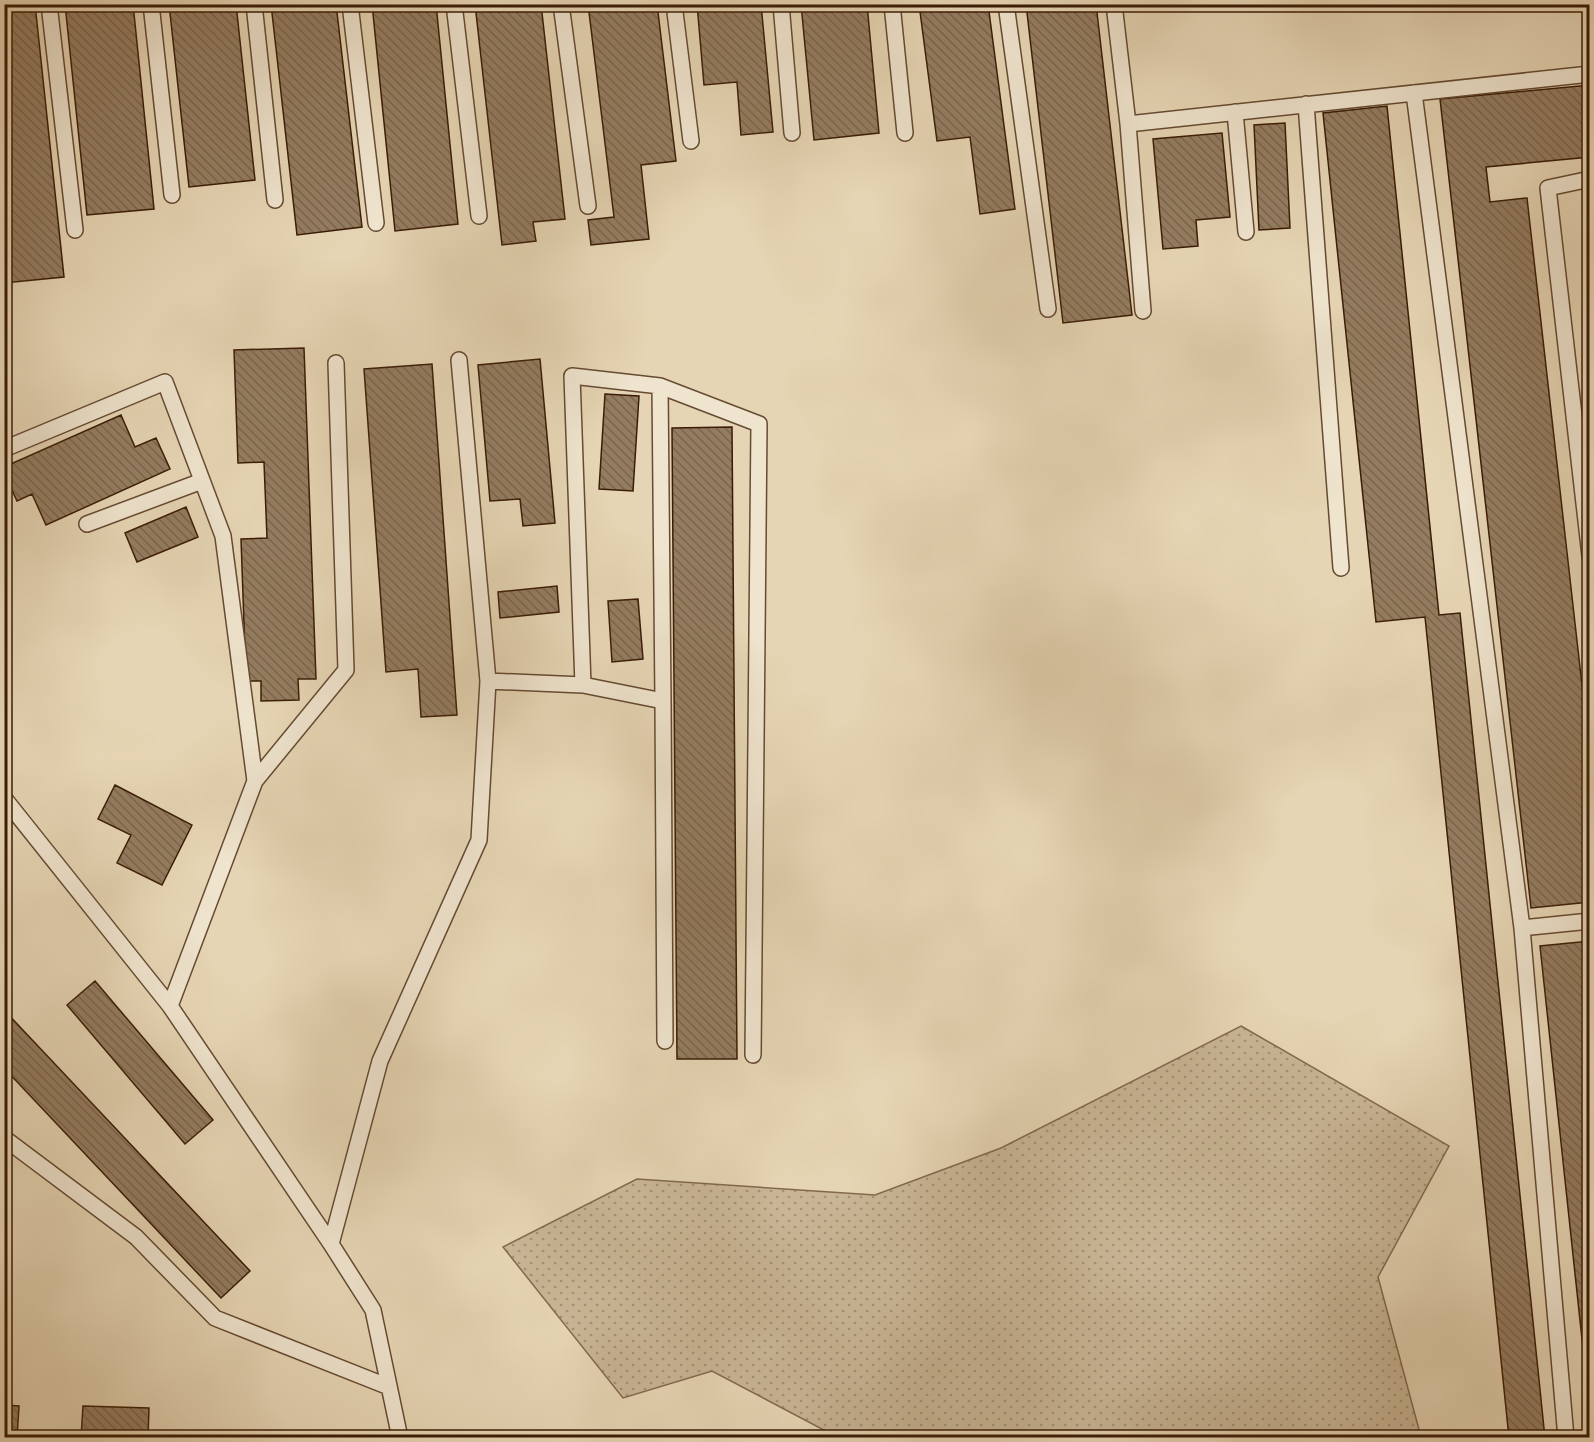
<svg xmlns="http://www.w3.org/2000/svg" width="1594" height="1442" font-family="'Old Standard TT',serif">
	<defs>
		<pattern id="grass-dots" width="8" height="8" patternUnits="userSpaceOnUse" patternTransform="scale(1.5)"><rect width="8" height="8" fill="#c9b696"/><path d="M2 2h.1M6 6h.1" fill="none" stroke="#a49378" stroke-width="1.8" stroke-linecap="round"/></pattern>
		<pattern id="building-back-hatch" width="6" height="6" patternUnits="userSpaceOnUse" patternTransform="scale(1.5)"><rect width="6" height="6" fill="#947c60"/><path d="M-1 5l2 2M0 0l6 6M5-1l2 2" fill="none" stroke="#7a654d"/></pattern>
	</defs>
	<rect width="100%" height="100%" fill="#e6d5b4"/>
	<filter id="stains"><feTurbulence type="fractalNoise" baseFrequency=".00333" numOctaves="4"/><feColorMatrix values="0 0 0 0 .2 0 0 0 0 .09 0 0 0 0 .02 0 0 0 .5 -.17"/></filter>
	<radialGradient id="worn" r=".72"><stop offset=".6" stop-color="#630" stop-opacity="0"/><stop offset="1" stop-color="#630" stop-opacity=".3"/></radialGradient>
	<!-- grass -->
	<path fill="url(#grass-dots)" stroke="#82694e" stroke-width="1.5" d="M1241,1026L1449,1146L1378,1277L1421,1437H837L712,1371L623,1398L503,1247L637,1179L875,1195L1001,1148Z"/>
	<!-- building -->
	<path fill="url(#building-back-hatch)" stroke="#3b1c06" stroke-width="1.5" d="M4,4H35L64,277L4,283Z
		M65,4H133L154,209L87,215Z
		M169,4H236L255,180L189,187Z
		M271,4H336L362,227L297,235Z
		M372,4H436L458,224L395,231Z
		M475,4H541L565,219L533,222L536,241L502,245Z
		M588,4H657L676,161L641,165L649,239L591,245L588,220L614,217Z
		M697,4H761L773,132L741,135L737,82L704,85Z
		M801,4H867L879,133L814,140Z
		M919,4H988L1015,209L980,214L970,137L937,141Z
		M1026,4H1096L1132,315L1063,323Z
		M1590,85V157L1486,167L1490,202L1527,198L1590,756V902L1531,908L1440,99Z
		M1387,106L1439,615L1460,613L1545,1438H1509L1425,617L1376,622L1323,113Z
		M1285,123L1290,228L1259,230L1254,125Z
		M1222,133L1230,217L1196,220L1198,246L1163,249L1153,139Z
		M304,348L316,679H298L299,700L261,701V681H246L241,539L267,538L264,462L238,463L234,350Z
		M540,359L555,523L523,526L520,499L490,501L478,365Z
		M432,364L457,715L421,717L418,669L386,672L364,369Z
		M605,394L639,396L633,491L599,489Z
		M121,415L135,447L156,438L170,469L46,525L32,494L17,501L4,473V467Z
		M732,427L737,1059H677L672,428Z
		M186,507L198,537L137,562L125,533Z
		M557,586L559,612L500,618L498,592Z
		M638,599L643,659L612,662L608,601Z
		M115,785L192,825L162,885L117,863L131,835L98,819Z
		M1590,941V1414L1540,946Z
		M95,981L213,1120L185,1144L67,1005Z
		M4,1010L250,1271L221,1298L4,1068Z
		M4,1405L19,1406L17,1438H4Z
		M83,1406L149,1408L148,1438H81Z"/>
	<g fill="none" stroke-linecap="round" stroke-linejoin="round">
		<!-- lane casing -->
		<g stroke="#664a32" stroke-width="18">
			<path id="lane" d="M49,4L75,230
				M151,4L172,195
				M254,4L275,200
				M350,4L376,223
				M454,4L479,216
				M561,4L588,206
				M674,4L691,141
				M781,4L792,133
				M892,4L905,133
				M1006,4L1048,309
				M1114,4L1128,124L1143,311
				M1414,93L1522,928L1566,1438
				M1306,104L1341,568
				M1235,112L1246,232
				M1128,124L1590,74
				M1590,179L1548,188L1590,556
				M459,360L488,681L583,685L663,701
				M660,386L663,701L665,1041
				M4,449L165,382L223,536L255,781
				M87,524L202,481
				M583,685L572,376L660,386L759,424L753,1055
				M4,798L170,1006L331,1244L373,1310L400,1438
				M1522,928L1590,921
				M170,1006L255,781L346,670L336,363
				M4,1138L136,1237L215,1318L389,1387
				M331,1244L380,1061L479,840L488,681"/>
		</g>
		<!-- lane -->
		<use href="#lane" stroke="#efe4ce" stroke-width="15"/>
	</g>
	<!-- margin -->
	<rect width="1594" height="1442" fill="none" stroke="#e6d5b4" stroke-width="24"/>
	<rect x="6" y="6" width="1582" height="1430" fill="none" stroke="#3b1c06" stroke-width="3"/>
	<rect x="12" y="12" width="1570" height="1418" fill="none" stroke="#3b1c06" stroke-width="1.5"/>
	<rect width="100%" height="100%" filter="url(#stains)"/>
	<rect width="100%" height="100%" fill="url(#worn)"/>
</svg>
